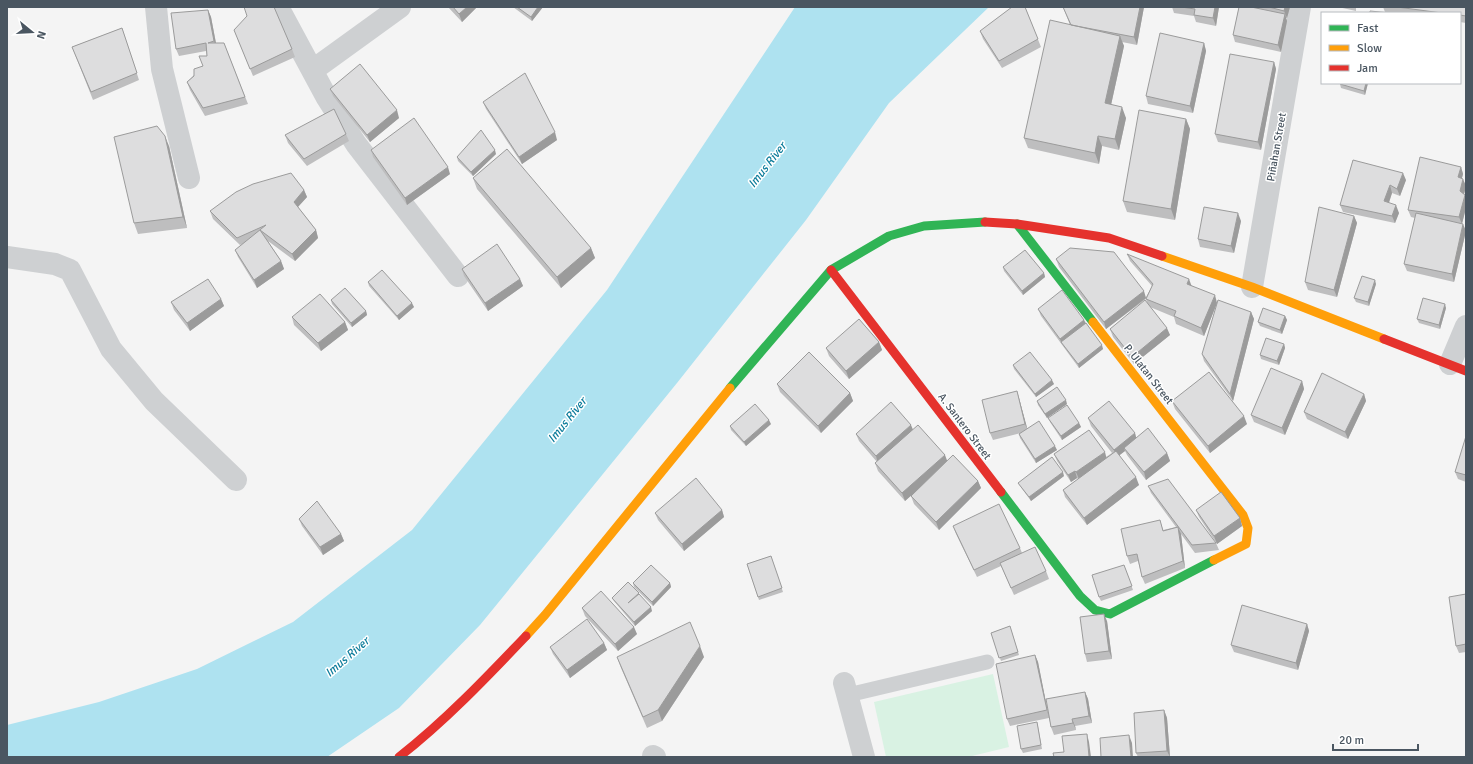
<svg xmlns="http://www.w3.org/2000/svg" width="1473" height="764" font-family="Signika,sans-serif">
	<rect width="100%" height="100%" fill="#f4f4f4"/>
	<!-- green -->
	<path fill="#d9f2e3" d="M993,674L1009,747L968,757H886L874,702Z"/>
	<!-- water -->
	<path fill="#aee2f0" d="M795,7H989L889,103L806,220L677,383L480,625L399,708L327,757H7V725L99,702L197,669L293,622L412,530L607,290Z"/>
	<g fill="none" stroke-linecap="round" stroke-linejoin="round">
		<!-- lane -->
		<path stroke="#ced0d2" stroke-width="15" d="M848,695L987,662"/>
		<!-- street -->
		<path stroke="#ced0d2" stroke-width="22" d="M156,7L162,69L189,178
			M278,7L327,98L356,144L458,276
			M313,70L400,7
			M7,257L55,264L70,270L111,349L154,401L236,480
			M1252,287L1300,7
			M1450,364L1466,326
			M844,683L864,757
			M653,756L655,757"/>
		<!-- fast -->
		<path stroke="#30b455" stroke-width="9" d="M1017,224L1093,322
			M730,388L831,270L889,236L924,226L985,222
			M1001,492L1080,596L1095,610L1110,614L1214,560"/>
		<!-- slow -->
		<path stroke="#ff9f0a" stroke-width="9" d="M1162,256L1252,287L1384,339
			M1093,322L1243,515L1248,528L1246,544L1214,560
			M526,636L545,615L730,388"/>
		<!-- jam -->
		<path stroke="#e5322d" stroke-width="9" d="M985,222L1017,224L1109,238L1162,256
			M831,270L1001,492
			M1384,339L1466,371
			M399,757C445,721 486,678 526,636"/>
	</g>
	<!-- wall -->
	<path fill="#bebebf" d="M448,7H477L462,22Z
		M513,7H543L532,21Z
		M1025,7L1041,47L1002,68L983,39L980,31Z
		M1063,7H1144L1137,45L1122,42L1124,46L1111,105L1126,118L1119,150L1102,146L1099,164L1028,148L1024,138L1070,25Z
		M1172,7H1219L1216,26L1196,22L1194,16L1174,13Z
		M1239,7H1290L1287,18H1286L1287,21L1281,52L1235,42L1233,35Z
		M1338,7H1356V11Z
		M1383,7H1466V23L1460,22V13H1370L1385,12Z
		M208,10L211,17L216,43H224L248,104L205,116L190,90L187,82L203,66L207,56L206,51L179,56L176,49Z
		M122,28L139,80L93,100L72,47Z
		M234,30L292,49L295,57L253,76Z
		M1204,43L1206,51L1193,113L1148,104L1146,96Z
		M1274,62L1276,69L1261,150L1218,142L1215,134Z
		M1368,83L1365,95L1341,88L1340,84Z
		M330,89L399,118L370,142L333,96Z
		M483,102L557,140L522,164L486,109Z
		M1186,119L1190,129L1175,220L1127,212L1123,201Z
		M346,134L349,141L307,166L288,143L285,135Z
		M169,146L187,228L138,234L134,223Z
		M371,150L450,174L407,205L373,157Z
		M496,154L473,176L458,161L457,157Z
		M1353,160L1406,180L1400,196L1392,193L1389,203L1399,213L1395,223L1343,212L1340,205Z
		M1461,167L1463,174L1462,178L1466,186L1464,194L1466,197V208L1462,223L1466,231L1454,282L1407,271L1404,264L1415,218L1411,217L1408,210Z
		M473,178L591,248L595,258L561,288L477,189Z
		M304,190L307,197L298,207L316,230L318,238L295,261L268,241L281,261L284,269L257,288L238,257L235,250L242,244L240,245L213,219L210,211Z
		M1354,216L1357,223L1337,297L1308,290L1305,282Z
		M1241,221L1234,253L1200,247L1198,239Z
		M1127,254L1191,285L1217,303L1204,336L1176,324L1174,317L1150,307L1170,335L1134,364L1113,337L1110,329L1147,303L1146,299L1106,329L1059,267L1056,259L1146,297L1152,286L1130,261Z
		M1003,267L1044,273L1045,277L1023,295L1004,271Z
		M462,269L520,279L523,286L488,311L464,276Z
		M368,282L414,307L399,320L369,286Z
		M1376,284L1369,306L1356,302L1354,298Z
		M221,299L224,306L190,331L174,310L171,302Z
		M331,300L366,311L367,315L352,327L332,304Z
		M1446,308L1440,329L1419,323L1417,319Z
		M1038,309L1084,320L1086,323L1103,349L1079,368L1041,316Z
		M1251,312L1254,319L1233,401L1204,361L1202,354Z
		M1285,316L1287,320L1282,334L1260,326L1258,322Z
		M292,317L345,322L348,330L321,351L294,325Z
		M879,342L882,350L849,379L829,356L826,348Z
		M1284,344L1285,348L1279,365L1261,359L1260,355Z
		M1013,365L1054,384L1036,397L1014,369Z
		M1302,381L1304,389L1285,435L1254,422L1251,415Z
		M777,384L850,393L853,401L821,433L780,392Z
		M1017,391L1019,398L1027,429L1057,450L1036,463L1020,438L1019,434L1021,433L993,440L990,433Z
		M1364,394L1366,401L1348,439L1307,419L1304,412Z
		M1037,401L1067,404L1047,418L1038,405Z
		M1172,401L1247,424L1210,453L1175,409Z
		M1048,418L1079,423L1081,427L1062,440L1050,422Z
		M1088,418L1135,433L1136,438L1167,453L1170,461L1146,480L1127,455L1125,451L1119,455L1139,485L1087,525L1065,497L1063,490L1078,479L1077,478L1071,482L1057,461L1054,454L1106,457L1112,453L1091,426Z
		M771,424L746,446L731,430L730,426Z
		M913,430L947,461L978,481L981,488L939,530L914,504L911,496L925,483L905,501L878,471L875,463L877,462L859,441L856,434Z
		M1466,436V482L1458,479L1455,472Z
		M1064,476L1031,501L1020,486L1018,483Z
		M1148,486L1216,543L1219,550L1195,553L1181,534L1185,568L1145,584L1142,577L1138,561L1130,564L1127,556L1160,520L1163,530L1176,527L1151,493Z
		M722,510L724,517L684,551L658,520L655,513Z
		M1196,510L1240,518L1242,526L1217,544L1199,517Z
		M299,519L341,534L344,541L323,555L302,526Z
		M953,526L1020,548L1022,553L1046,571L1049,579L1014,595L1001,566L977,577L956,534Z
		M771,556L783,592L759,600L747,564Z
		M1124,565L1133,590L1101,601L1099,597Z
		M633,583H670L671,587L653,606L634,587Z
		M1466,594V652L1459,653L1456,646Z
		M612,598L652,611L635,626L614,601Z
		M582,608L637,634L618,651L585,616Z
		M1107,621L1112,659L1087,662L1085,654Z
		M1307,624L1309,631L1298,670L1234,652L1231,645Z
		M1010,626L1019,655L1001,661L991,633Z
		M604,643L607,650L570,678L553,654L550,647Z
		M1035,655L1038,662L1048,712L1085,692L1088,699L1092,723L1075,726L1076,730L1054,735L1051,727L1049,718L1010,726L1007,719Z
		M617,657H704L662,721L647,728L621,668Z
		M1164,710L1167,718L1170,757H1138L1136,753Z
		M1037,722L1038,726L1042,749L1023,753L1021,749Z"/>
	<!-- shaded-wall -->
	<path fill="#9b9b9b" d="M467,7H477L462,22L459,14Z
		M538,7H543L532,21L531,17Z
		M1140,7H1144L1137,45L1134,37Z
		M1215,7H1219L1216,26L1213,18Z
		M1285,7H1290L1287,18L1284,11Z
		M208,10L211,17L217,49L214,41Z
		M1285,14L1287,21L1281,52L1278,45Z
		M1120,36L1124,46L1109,114L1105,103Z
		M1204,43L1206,51L1193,113L1190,106Z
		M1274,62L1276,69L1261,150L1258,142Z
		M1366,83H1368L1365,95L1364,91Z
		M1122,107L1126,118L1119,150L1115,139Z
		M397,110L399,118L370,142L367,135Z
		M1186,119L1190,129L1175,220L1171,209Z
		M555,132L557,140L522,164L519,157Z
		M165,136L169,146L187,228L183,217Z
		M1098,136L1102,146L1099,164L1095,153Z
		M495,150L496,154L473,176L471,172Z
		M448,167L450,174L407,205L405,198Z
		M1461,167L1463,174L1460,185L1458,177Z
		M1403,173L1406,180L1400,196L1397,189Z
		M1463,179L1466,186L1463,199L1460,191Z
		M1390,185L1392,193L1387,208L1384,201Z
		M304,190L307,197L296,209L294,202Z
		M1465,195L1466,197V208L1462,224L1459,217Z
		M1396,205L1399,213L1395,223L1392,216Z
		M1238,213L1241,221L1234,253L1231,246Z
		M1354,216L1357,223L1337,297L1334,290Z
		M1463,224L1466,231L1454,282L1452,274Z
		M316,230L318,238L295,261L292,254Z
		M591,248L595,258L561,288L557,277Z
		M281,261L284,269L257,288L254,280Z
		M1044,273L1045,277L1023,295L1022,291Z
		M520,279L523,286L488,311L485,303Z
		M1189,279L1192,287L1187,284Z
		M1375,280L1376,284L1369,306L1368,302Z
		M1144,291L1146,298L1106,329L1104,322Z
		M1215,295L1217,303L1204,336L1201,328Z
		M221,299L224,306L190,331L187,323Z
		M412,303L414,307L399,320L397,316Z
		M1445,304L1446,308L1440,329L1439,325Z
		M366,311L367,315L352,327L351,323Z
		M1251,312L1254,319L1233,401L1230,394Z
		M1285,316L1287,320L1282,334L1280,330Z
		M1084,320L1087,327L1061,342L1060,339Z
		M345,322L348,330L321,351L318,343Z
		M1167,328L1170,335L1134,364L1132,357Z
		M879,342L882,350L849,379L846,371Z
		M1284,344L1285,348L1279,365L1277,361Z
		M1102,345L1103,349L1079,368L1078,364Z
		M1052,380L1054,384L1036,397L1035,394Z
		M1302,381L1304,389L1285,435L1282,428Z
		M1017,391L1019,398L1028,431L1025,424Z
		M850,393L853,401L821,433L818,426Z
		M1364,394L1366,401L1348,439L1345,432Z
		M1066,400L1067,404L1047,418L1045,414Z
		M1244,416L1247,424L1210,453L1208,446Z
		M769,420L771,424L746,446L744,442Z
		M1079,423L1081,427L1062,440L1061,436Z
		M911,425L914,432L878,464L876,456Z
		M1135,433L1137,441L1124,448L1125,451L1116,458L1114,450Z
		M1055,446L1057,450L1036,463L1035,459Z
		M1105,452L1107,460L1079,479L1076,472Z
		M1167,453L1170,461L1146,480L1144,472Z
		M945,455L948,463L905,501L902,493Z
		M1075,471L1077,478L1071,482L1068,475Z
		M1063,472L1064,476L1031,501L1029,497Z
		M1136,477L1139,485L1087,525L1084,518Z
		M978,481L981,488L939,530L936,522Z
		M722,510L724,517L684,551L682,544Z
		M1240,518L1242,526L1217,544L1214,536Z
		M1178,527L1181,534L1185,568L1183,561Z
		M341,534L344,541L323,555L320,547Z
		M670,583L671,587L653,606L652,602Z
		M651,607L652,611L635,626L634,622Z
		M1104,614L1107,621L1112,659L1109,651Z
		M1307,624L1309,631L1298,670L1296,663Z
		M634,627L637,634L618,651L615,644Z
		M604,643L607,650L570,678L567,670Z
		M700,646L704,657L662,721L658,710Z
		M1035,655L1038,662L1049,718L1047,710Z
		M1085,692L1088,699L1092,723L1089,716Z
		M1164,710L1167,718L1170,757L1167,751Z
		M1072,719L1075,726L1076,730L1073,723Z
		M1087,734L1089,742L1091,757H1089Z
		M1129,735L1132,743L1133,757H1131Z"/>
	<!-- building -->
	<path fill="#ddddde" stroke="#9b9b9b" d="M244,7H274L292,49L250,69L234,30L247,16Z
		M453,7H467L459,14Z
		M517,7H538L531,17Z
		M1012,7H1025L1038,39L999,61L980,31Z
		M1063,7H1140L1134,37L1071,25Z
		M1181,7H1215L1213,18L1194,15L1195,9Z
		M1239,7H1251L1285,14L1278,45L1233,35Z
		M1269,7H1285L1284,11Z
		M1397,7H1466V16L1460,15V13H1442Z
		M208,10L214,41L208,43H224L245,97L203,108L187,82L194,76V69L203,66L199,56H207L206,43L176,49L171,13Z
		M1370,11L1390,13H1370Z
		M1050,20L1120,36L1105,103L1122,107L1115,139L1098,136L1095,153L1024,138Z
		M122,28L137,73L91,92L72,47Z
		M1160,33L1204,43L1190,106L1146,96Z
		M1230,54L1274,62L1258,142L1215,134Z
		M360,64L397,110L367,135L330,89Z
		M525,73L555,132L519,157L483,102Z
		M1340,83H1366L1364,91L1340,84Z
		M334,109L346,134L304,159L285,135Z
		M1139,110L1186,119L1171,209L1123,201Z
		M414,118L448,167L405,198L371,150Z
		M157,126L165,136L183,217L134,223L114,137Z
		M481,130L495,150L471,172L457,157Z
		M507,149L591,248L557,277L473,178Z
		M1420,157L1461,167L1458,177L1463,179L1460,191L1465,195L1459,217L1408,210Z
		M1353,160L1403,173L1397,189L1390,185L1384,201L1396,205L1392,216L1340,205Z
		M291,173L304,190L294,202L316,230L292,254L260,230L281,261L254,280L235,250L266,225L237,238L210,211L236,192L253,184Z
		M1204,207L1238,213L1231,246L1198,239Z
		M1319,207L1354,216L1334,290L1305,282Z
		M1416,213L1463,224L1452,274L1404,264Z
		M497,244L520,279L485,303L462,269Z
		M1070,248L1114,252L1144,291L1104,322L1056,259Z
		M1025,250L1044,273L1022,291L1003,267Z
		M1127,254L1189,279L1187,284L1215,295L1201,328L1174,316L1176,311L1146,299L1153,284Z
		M382,270L412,303L397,316L368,282Z
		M1362,276L1375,280L1368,302L1354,298Z
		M208,279L221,299L187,323L171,302Z
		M345,288L366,311L351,323L331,300Z
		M1062,290L1084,320L1060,339L1038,309Z
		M320,294L345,322L318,343L292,317Z
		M1423,298L1445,304L1439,325L1417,319Z
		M1145,300L1167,328L1132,357L1110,329Z
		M1218,300L1251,312L1230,394L1202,354Z
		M1263,308L1285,316L1280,330L1258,322Z
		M859,319L879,342L846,371L826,348Z
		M1086,323L1102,345L1078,364L1061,342Z
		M1266,338L1284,344L1277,361L1260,355Z
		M809,352L850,393L818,426L777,384Z
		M1030,352L1052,380L1035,394L1013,365Z
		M1271,368L1302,381L1282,428L1251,415Z
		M1209,372L1244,416L1208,446L1172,401Z
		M1322,373L1364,394L1345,432L1304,412Z
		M1057,387L1066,400L1045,414L1037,401Z
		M1017,391L1025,424L990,433L982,400Z
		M1109,401L1135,433L1114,450L1088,418Z
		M891,402L911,425L876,456L856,434Z
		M755,404L769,420L744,442L730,426Z
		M1067,405L1079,423L1061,436L1048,418Z
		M1039,421L1055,446L1035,459L1019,434Z
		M918,425L945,455L902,493L875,463Z
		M1148,428L1167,453L1144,472L1124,448Z
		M1089,430L1105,452L1076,472L1075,471L1068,475L1054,454Z
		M1466,436V475L1455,472Z
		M1116,451L1136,477L1084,518L1063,490Z
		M953,455L978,481L936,522L911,496Z
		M1052,457L1063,472L1029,497L1018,483Z
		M696,478L722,510L682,544L655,513Z
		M1168,479L1216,543L1192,545L1148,486Z
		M1221,492L1240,518L1214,536L1196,510Z
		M317,501L341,534L320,547L299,519Z
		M999,504L1020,548L974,570L953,526Z
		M1160,520L1163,531L1178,527L1183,561L1142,577L1137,554L1127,556L1121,529Z
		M1035,547L1046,571L1011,588L1000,563Z
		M771,556L782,588L758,597L747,564Z
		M651,565L670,583L652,602L633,583Z
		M1124,565L1132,586L1099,597L1092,575Z
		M628,582L639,593L628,603L639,594L651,607L634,622L612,598Z
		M601,591L634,627L615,644L582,608Z
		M1466,594V644L1456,646L1449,597Z
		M1242,605L1307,624L1296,663L1231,645Z
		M1104,614L1109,651L1085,654L1080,617Z
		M587,619L604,643L567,670L550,647Z
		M690,622L700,646L658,710L643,717L617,657Z
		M1010,626L1018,652L999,658L991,633Z
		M1035,655L1047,710L1007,719L996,664Z
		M1085,692L1089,716L1072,719L1073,723L1051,727L1046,699Z
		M1164,710L1167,751L1136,753L1134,713Z
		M1037,722L1041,745L1021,749L1017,726Z
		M1087,734L1089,757H1054L1053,753L1064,752L1062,736Z
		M1129,735L1131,757H1101L1100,738Z"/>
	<g text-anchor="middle" stroke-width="3" stroke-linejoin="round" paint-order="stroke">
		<!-- street labels -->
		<g font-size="11" fill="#4a5661" stroke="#fff">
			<text transform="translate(1276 147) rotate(-80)" y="4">Piñahan Street</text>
			<text transform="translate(1149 374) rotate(52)" y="4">P. Ulatan Street</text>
			<text transform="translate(965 426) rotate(53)" y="4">A. Santero Street</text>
		</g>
		<!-- water labels -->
		<g font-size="12" font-style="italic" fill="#0c7c9b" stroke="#fff">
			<text transform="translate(767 165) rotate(-52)" y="4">Imus River</text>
			<text transform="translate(567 420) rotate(-51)" y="4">Imus River</text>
			<text transform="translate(347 657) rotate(-41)" y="4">Imus River</text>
		</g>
	</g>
	<!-- border -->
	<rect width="1473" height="764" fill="none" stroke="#4a5661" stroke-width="16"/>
	<!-- legend -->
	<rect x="1321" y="12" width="140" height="72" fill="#ffffff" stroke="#b7bbc0"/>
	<rect x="1329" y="25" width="20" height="6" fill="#30b455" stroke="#b7bbc0"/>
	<text x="1357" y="32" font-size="12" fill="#4a5661">Fast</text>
	<rect x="1329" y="45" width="20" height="6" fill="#ff9f0a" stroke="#b7bbc0"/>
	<text x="1357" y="52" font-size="12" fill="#4a5661">Slow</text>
	<rect x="1329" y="65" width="20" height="6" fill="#e5322d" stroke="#b7bbc0"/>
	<text x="1357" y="72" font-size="12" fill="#4a5661">Jam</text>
	<!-- north arrow -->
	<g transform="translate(32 32) rotate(108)" stroke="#ffffff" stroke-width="3" paint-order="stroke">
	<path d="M0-3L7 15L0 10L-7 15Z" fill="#4a5661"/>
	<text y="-6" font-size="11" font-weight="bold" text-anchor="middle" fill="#4a5661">N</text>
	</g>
	<!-- scale -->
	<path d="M1333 744v6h85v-6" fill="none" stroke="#4a5661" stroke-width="2"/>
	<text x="1339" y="744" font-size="12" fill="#4a5661" stroke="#ffffff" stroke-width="3" paint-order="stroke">20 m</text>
</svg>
